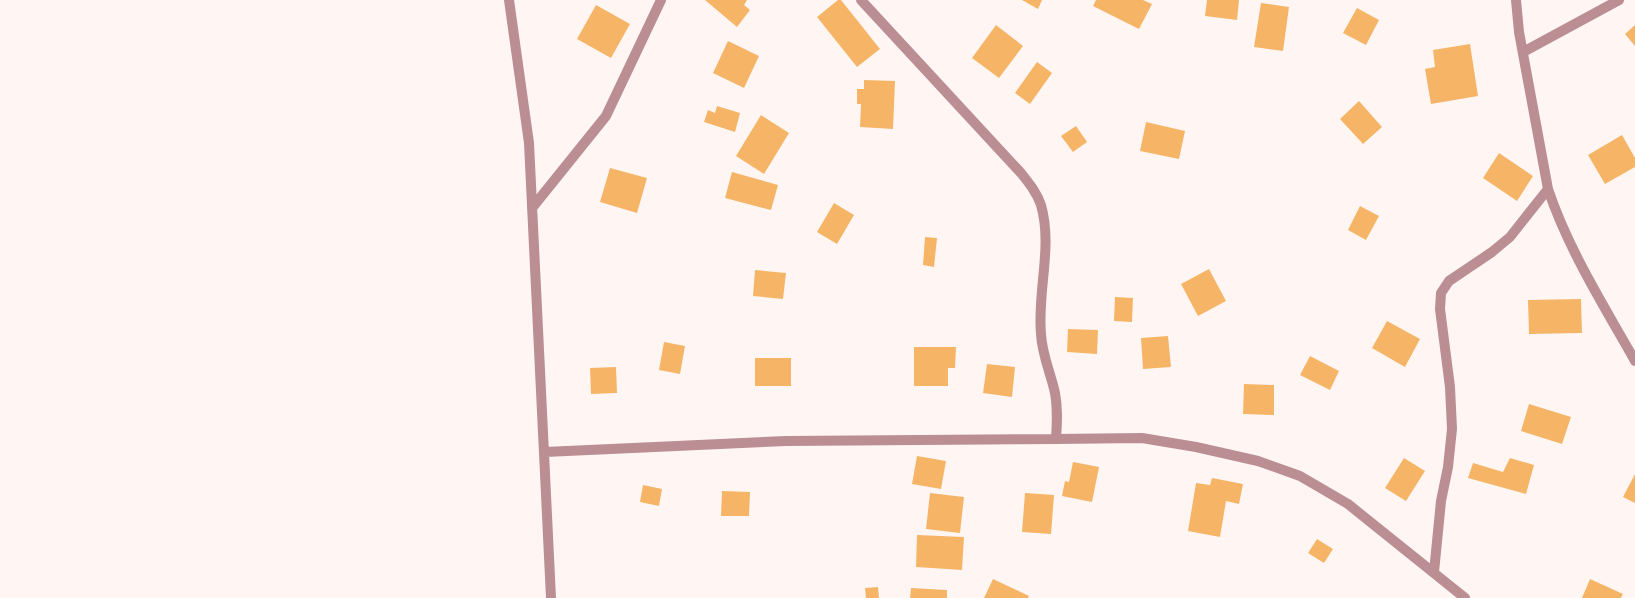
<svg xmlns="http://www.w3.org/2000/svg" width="1635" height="598" font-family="'Varela Round',sans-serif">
	<rect width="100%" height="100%" fill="#fff6f4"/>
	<!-- building -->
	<path fill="#f6b566" d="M705,0H747L744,5L750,10L737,27Z
		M838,0H841L880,49L857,67L817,17Z
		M1022,0H1042L1038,9Z
		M1096,0H1143L1152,4L1139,29L1093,6Z
		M1207,0H1239L1237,20L1205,16Z
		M1261,3L1289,7L1283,51L1254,47Z
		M596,5L630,24L611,58L577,39Z
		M1357,8L1379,20L1366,45L1343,33Z
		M996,25L1023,46L999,78L972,58Z
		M1635,25V46L1625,34Z
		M728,41L759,56L744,88L713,73Z
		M1470,44L1478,96L1431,104L1425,69L1435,67L1433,50Z
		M1037,62L1052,73L1030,104L1015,93Z
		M864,80L895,81L893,129L860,127L861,104H857V89H864Z
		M1359,101L1382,127L1363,144L1340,119Z
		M717,106L740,113L735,132L704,122L708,110L715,113Z
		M761,115L789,133L764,174L736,156Z
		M1146,122L1185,131L1179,159L1140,151Z
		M1076,126L1087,142L1073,152L1061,136Z
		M1622,135L1635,158V167L1605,184L1588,155Z
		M1499,153L1533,176L1517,201L1483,178Z
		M610,168L647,178L637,213L600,202Z
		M732,172L778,185L771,210L725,198Z
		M834,203L854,215L837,244L817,232Z
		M1360,206L1379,216L1366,240L1348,230Z
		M925,237L937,238L934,267L923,265Z
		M1209,269L1226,301L1198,316L1181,284Z
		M755,270L786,273L783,299L753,296Z
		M1115,297L1133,298L1132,322L1114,321Z
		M1581,299L1582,333L1529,334L1528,300Z
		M1387,321L1420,339L1405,367L1372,348Z
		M1068,329L1098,330L1097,354L1067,352Z
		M1168,336L1171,367L1143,369L1141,338Z
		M664,342L685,346L680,374L659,370Z
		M914,347H956L955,368H948V386H914Z
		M1310,356L1339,371L1330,390L1300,375Z
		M755,358H791V386H755Z
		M987,364L1015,367L1012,397L983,393Z
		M616,367L617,393L591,394L590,368Z
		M1244,384L1274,385V415L1243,414Z
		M1529,404L1571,417L1562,444L1521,431Z
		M917,456L946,461L941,489L912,484Z
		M1404,458L1425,471L1406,501L1385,488Z
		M1510,458L1534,465L1526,494L1468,478L1473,463L1503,472Z
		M1073,462L1099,467L1092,502L1062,496L1065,481L1069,482Z
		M1635,474V503L1623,497Z
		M1212,478L1243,484L1239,504L1226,501L1220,537L1188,531L1196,483L1210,485Z
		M643,485L662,489L659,506L640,502Z
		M722,491L750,492L749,516H721Z
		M930,493L964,497L960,533L926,529Z
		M1025,493L1054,495L1051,534L1022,532Z
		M917,535L964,537L962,570L916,567Z
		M1317,539L1333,549L1324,563L1308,553Z
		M993,579L1029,596L1028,598H984Z
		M1590,579L1623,594L1621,598H1582Z
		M878,587L879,598H866L865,588Z
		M911,588L947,590V598H910Z"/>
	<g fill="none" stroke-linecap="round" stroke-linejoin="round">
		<!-- street -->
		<path stroke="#bb8e94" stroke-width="10" d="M509,0L529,143L551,598
			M861,0L1021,173C1029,183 1037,193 1041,205C1053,247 1037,292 1041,334C1042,355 1051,374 1055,393C1058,409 1057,423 1056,439
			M1516,0L1519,32L1548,189C1568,249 1604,306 1635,361
			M1523,52L1619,0
			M532,208L606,116L661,0
			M545,452L786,441L1056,439L1142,438L1196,447L1258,461L1300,476L1348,504L1465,598
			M1434,572L1441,501L1448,467L1452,429L1450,387L1440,309L1441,293L1449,281L1492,252L1510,237L1548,189"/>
	</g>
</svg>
